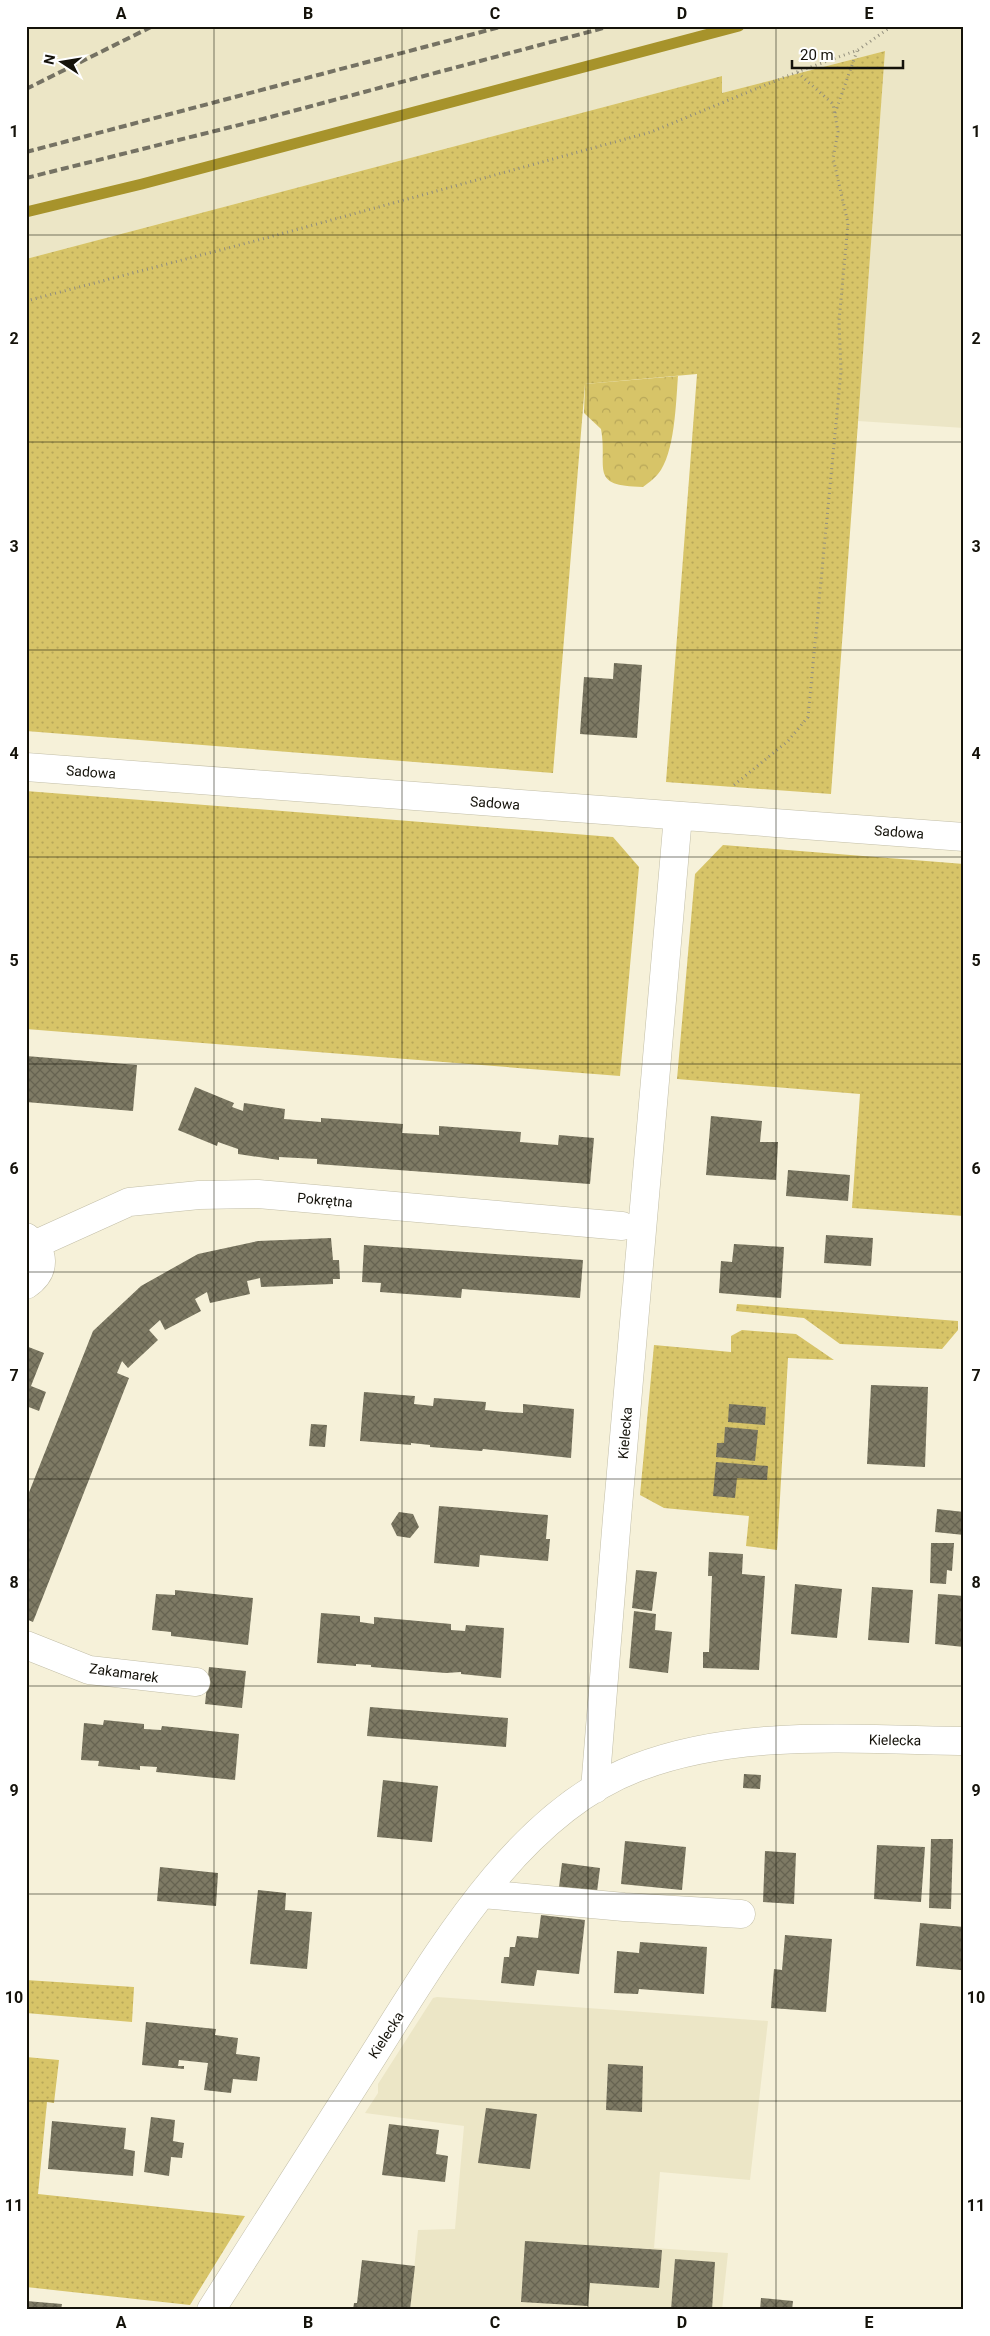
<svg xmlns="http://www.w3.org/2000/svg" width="990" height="2336" font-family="Roboto,sans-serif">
	<defs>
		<pattern id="grass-dots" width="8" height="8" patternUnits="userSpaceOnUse" patternTransform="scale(1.25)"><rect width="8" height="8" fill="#d7c468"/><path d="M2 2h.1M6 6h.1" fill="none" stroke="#b8a759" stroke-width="1.8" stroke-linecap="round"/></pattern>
		<pattern id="forest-crowns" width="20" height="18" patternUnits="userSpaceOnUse" patternTransform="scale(1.25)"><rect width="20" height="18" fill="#d7c468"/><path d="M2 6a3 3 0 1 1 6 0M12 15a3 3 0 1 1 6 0" fill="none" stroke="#b8a759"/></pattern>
		<pattern id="building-cross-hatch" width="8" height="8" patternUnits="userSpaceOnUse" patternTransform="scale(1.25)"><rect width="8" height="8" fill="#7e7a64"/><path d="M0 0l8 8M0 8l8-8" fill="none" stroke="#666351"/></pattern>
	</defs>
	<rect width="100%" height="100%" fill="#f6f1d9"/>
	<!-- built -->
	<path fill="#ece6c6" d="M26,26H964V428L858,421L885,51L722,93V76L26,259Z
		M437,1997L768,2021L750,2180L660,2172L654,2248L728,2253L722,2310H410L418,2230L455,2229L464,2126L365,2113L378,2093V2084L433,1998Z"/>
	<!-- grass -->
	<path fill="url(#grass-dots)" d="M885,51L831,794L666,782L697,374L585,384L553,773L26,731V259L722,76V93Z
		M26,791L613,837L639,867L620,1076L26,1029Z
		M723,845L964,864V1216L852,1208L860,1094L677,1079L695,874Z
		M737,1304L958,1321V1330L942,1349L840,1344L804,1318L736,1311Z
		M742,1330L796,1334L834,1360L788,1358L777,1550L746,1546L749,1516L664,1508L640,1495L654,1345L731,1352V1336Z
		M26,1980L134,1987L132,2022L26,2013Z
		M26,2057L59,2060L54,2103L47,2102L38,2194L245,2216L190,2305L26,2287Z"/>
	<!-- forest -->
	<path fill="url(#forest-crowns)" d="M678,376C676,401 675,454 658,474C654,479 648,483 643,487C588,486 608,469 601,429L584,413L585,384Z"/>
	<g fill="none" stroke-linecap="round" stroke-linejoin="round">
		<!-- stream -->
		<path stroke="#a7932b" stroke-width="11" d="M26,212L142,184L739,26"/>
	</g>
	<!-- building -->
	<path fill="url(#building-cross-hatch)" d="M614,663L642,665L637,738L580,734L584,677L613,679Z
		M26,1056L137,1065L133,1111L26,1102Z
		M195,1087L234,1103L232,1107L243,1111L244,1103L285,1109L284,1119L321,1122V1118L403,1124L402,1133L439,1135V1126L521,1132L520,1142L558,1145L559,1135L594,1138L590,1184L317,1164V1159L279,1157V1160L238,1154V1149L218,1142L217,1146L178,1130Z
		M711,1116L762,1121L760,1142H778L776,1180L706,1175Z
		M788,1170L850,1175L848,1201L786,1196Z
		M826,1235L873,1238L871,1266L824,1263Z
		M331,1238L333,1260H339L340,1279H333V1284L261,1287L260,1278L247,1281L250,1294L210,1303L207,1292L195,1299L201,1311L165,1330L160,1320L149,1330L158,1340L128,1368L122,1361L117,1373L129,1378L33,1622L26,1619V1500L93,1331L141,1286L198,1254L258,1241Z
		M734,1244L784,1247L781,1298L719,1293L721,1261L732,1262Z
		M364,1245L583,1260L580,1298L462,1289L461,1298L380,1292L381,1283L362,1282Z
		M26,1346L44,1353L31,1386L46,1392L39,1411L26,1406Z
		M871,1385L928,1387L925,1467L867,1464Z
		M364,1392L415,1396L414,1404L433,1406L434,1398L486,1402L485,1410L504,1412L523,1413V1404L574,1409L571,1458L483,1449L482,1451L430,1447V1445L411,1443V1445L360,1441Z
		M729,1404L766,1407L765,1425L728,1422Z
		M311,1424L327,1425L325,1447L309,1446Z
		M725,1427L758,1430L755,1461L716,1457L717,1443H724Z
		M716,1462L768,1466L767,1480L737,1478L735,1498L713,1496Z
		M439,1506L548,1515L546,1539H550L548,1561L480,1555L479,1567L434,1563Z
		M937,1509L964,1512V1535L935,1532Z
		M399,1512L413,1514L419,1527L410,1538L397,1536L391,1524Z
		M931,1543H954L952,1571L947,1570L946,1584L930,1583Z
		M709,1552L743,1554L742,1574L765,1576L759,1670L703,1668V1652H709L712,1576H708Z
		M636,1570L657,1572L652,1611L632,1608Z
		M795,1584L842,1589L837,1638L791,1634Z
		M872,1587L913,1590L909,1643L868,1640Z
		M175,1590L253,1598L248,1645L171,1636V1632L152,1630L156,1594L175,1595Z
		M938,1594L964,1596V1647L935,1644Z
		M634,1611L656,1614L655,1630L672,1632L668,1673L629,1668Z
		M321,1613L360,1616V1622L374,1624V1617L451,1624V1630L465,1631L466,1625L504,1628L501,1678L461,1674V1672L446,1673L371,1667V1665L356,1664V1666L317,1663Z
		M209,1667L246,1671L242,1708L205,1704Z
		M370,1707L508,1718L506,1747L367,1736Z
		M104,1720L144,1724V1729L161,1730L162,1726L239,1734L235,1780L156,1772L157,1767L140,1766V1770L98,1766L99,1761L81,1760L84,1723L103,1725Z
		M744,1774L761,1775L760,1789L743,1788Z
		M383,1780L438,1786L432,1842L377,1837Z
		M931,1839H953L951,1909L929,1908Z
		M625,1841L686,1847L682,1890L621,1884Z
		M877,1845L925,1847L921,1902L874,1899Z
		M765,1851L796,1853L794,1904L763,1902Z
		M562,1863L600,1868L597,1892L559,1887Z
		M160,1867L218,1873L216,1906L157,1901Z
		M258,1890L286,1893L285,1910L312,1912L307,1969L250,1964Z
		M541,1915L585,1920L579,1974L537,1970L534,1986L501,1983L504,1957H509L510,1947H515L517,1936L538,1938Z
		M920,1923L964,1927L961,1970L916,1966Z
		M785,1935L832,1939L826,2012L771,2008L774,1969L782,1970Z
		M640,1942L707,1947L704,1994L639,1989L638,1994L614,1993L617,1951L639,1953Z
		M146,2022L216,2029L215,2035L238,2038L236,2054L260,2057L257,2081L233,2079L231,2093L204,2090L208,2063L179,2060L178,2066H184V2069L142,2065Z
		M608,2064L643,2066L642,2112L606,2110Z
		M486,2108L537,2114L530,2169L478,2163Z
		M151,2117L175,2120L173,2141L184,2143L182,2158L171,2157L169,2176L144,2172Z
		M52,2121L126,2128L124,2149L135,2151L133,2176L48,2169Z
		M389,2124L439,2130L436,2154L448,2156L445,2182L382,2175Z
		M525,2241L662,2250L659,2288L590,2283L588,2306L521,2302Z
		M675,2259L715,2262L712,2310H671Z
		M362,2260L415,2266L410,2310H353L354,2303H357Z
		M761,2298L793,2301L792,2310H760Z
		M26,2301L62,2304L61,2310H26Z"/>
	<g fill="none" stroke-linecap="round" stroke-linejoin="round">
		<!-- minor casing -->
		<g stroke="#c2bea7" stroke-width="29">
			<path id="minor" d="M26,767L964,837
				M26,1237C45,1251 47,1271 26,1285
				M36,1244L129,1202L199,1195L258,1194L622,1226
				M26,1645L89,1670L196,1682
				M595,1789L617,1518L678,816
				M482,1894L624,1907L741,1914
				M211,2310C262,2230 313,2150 364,2070C432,1964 513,1815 636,1768C740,1728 855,1740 964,1741"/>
		</g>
		<!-- path -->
		<path stroke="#928e7d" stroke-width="3" stroke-dasharray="1 4" stroke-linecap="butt" d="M835,113L857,51
			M26,301L266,238L651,132L797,72L858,50L892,26
			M734,785L788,741L808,717L841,371L839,321L848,223L833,158L838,132L833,104L797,72"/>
		<!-- minor -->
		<use href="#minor" stroke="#fff" stroke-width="28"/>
		<!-- rail -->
		<path stroke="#757263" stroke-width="4" stroke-dasharray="8 4" stroke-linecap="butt" d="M26,89L153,26
			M26,152L504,26
			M26,178L263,119L611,26"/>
	</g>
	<!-- grid -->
	<path fill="none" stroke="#14120a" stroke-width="1" stroke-opacity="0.55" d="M214,26V2310M402,26V2310M588,26V2310M776,26V2310M26,235H964M26,442H964M26,650H964M26,857H964M26,1064H964M26,1272H964M26,1479H964M26,1686H964M26,1894H964M26,2101H964"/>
	<g text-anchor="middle" stroke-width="4" stroke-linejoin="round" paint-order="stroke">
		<!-- street labels -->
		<g font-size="14" fill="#14120a" stroke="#fff">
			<text transform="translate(91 772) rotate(4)" y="5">Sadowa</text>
			<text transform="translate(495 803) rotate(4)" y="5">Sadowa</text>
			<text transform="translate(899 832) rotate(4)" y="5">Sadowa</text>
			<text transform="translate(325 1200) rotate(5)" y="5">Pokrętna</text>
			<text transform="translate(625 1433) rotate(-85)" y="5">Kielecka</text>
			<text transform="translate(124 1673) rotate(8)" y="5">Zakamarek</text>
			<text transform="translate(895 1740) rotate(1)" y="5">Kielecka</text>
			<text transform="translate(386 2035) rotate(-57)" y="5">Kielecka</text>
		</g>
	</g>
	<!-- border -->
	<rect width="990" height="2336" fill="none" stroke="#ffffff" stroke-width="55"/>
	<!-- north arrow -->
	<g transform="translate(62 62) rotate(282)" stroke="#ffffff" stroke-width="4" paint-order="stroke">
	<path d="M0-4L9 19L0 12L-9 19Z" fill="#14120a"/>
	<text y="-8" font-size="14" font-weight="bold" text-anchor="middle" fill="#14120a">N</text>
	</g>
	<!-- scale -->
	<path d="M792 60v8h111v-8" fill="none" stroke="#14120a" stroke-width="2.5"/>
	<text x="800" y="60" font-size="15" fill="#14120a" stroke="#ffffff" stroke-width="4" paint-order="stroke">20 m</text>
	<rect x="28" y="28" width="934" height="2280" fill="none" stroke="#14120a" stroke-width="2"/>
	<g font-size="16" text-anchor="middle" font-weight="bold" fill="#14120a">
		<text x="121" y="19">A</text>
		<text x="308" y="19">B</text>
		<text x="495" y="19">C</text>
		<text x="682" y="19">D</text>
		<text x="869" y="19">E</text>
		<text x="14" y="137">1</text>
		<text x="976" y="137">1</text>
		<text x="14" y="344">2</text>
		<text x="976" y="344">2</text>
		<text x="14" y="552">3</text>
		<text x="976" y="552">3</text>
		<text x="14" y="759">4</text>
		<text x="976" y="759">4</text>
		<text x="14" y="966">5</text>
		<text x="976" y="966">5</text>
		<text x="14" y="1174">6</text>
		<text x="976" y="1174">6</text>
		<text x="14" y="1381">7</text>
		<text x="976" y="1381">7</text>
		<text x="14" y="1588">8</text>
		<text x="976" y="1588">8</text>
		<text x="14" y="1796">9</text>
		<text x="976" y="1796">9</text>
		<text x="14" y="2003">10</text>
		<text x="976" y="2003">10</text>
		<text x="14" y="2211">11</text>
		<text x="976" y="2211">11</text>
		<text x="121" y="2328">A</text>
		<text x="308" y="2328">B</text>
		<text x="495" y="2328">C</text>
		<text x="682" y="2328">D</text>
		<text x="869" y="2328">E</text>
	</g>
</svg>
